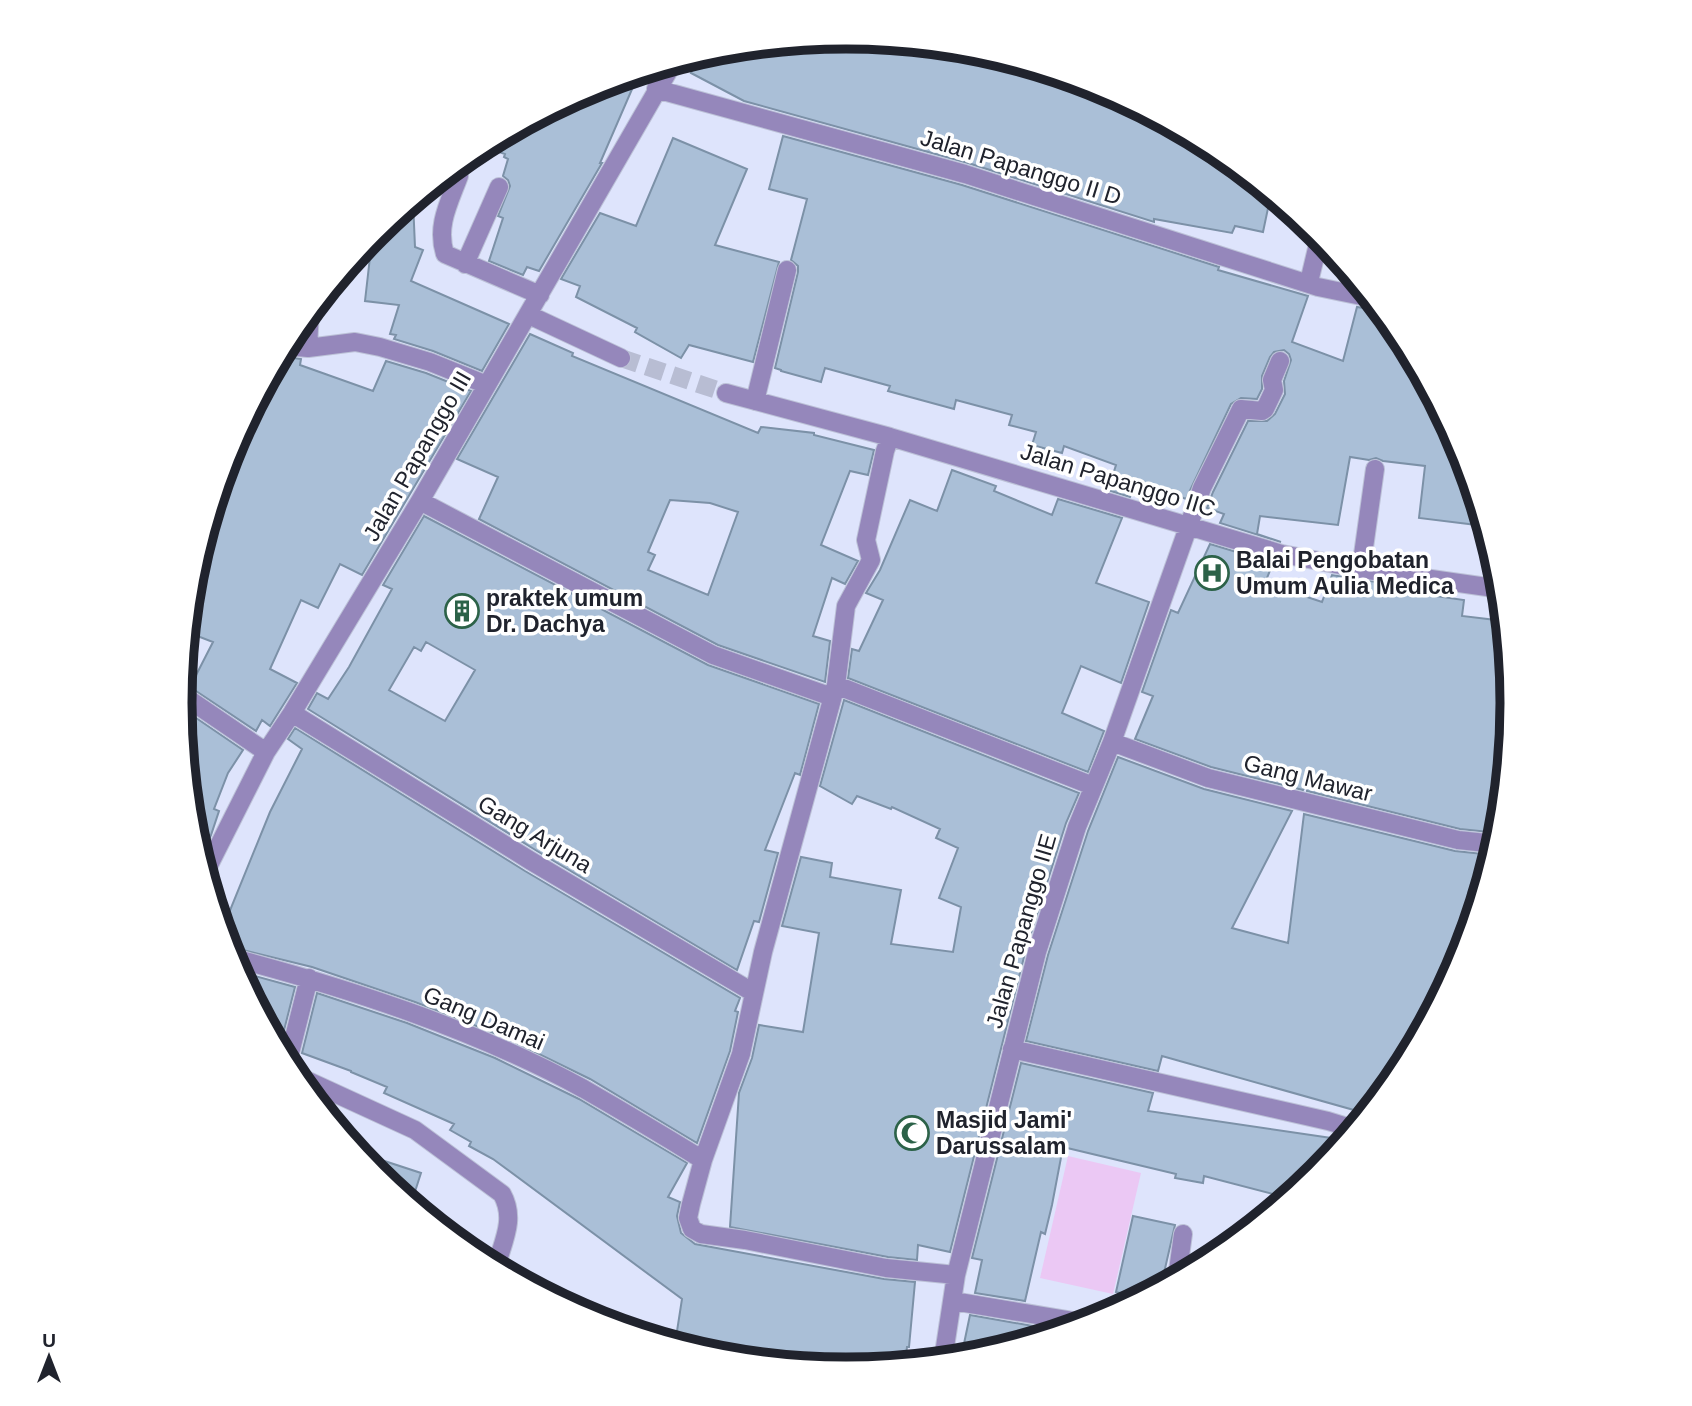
<svg xmlns="http://www.w3.org/2000/svg" width="1692" height="1406" font-family="Helvetica,sans-serif">
	<rect width="100%" height="100%" fill="#dee4fc"/>
	<!-- green -->
	<path fill="#ebc8f4" d="M1068,1156L1141,1173L1113,1294L1040,1278Z"/>
	<!-- building -->
	<path fill="#aabfd7" stroke="#7c91a7" stroke-width="2" fill-rule="evenodd" d="M846,37L976,50L1101,88L1216,149L1271,194L1263,232L1235,226L1232,233L1154,219V222L968,163L744,101L691,73L702,54L716,49Z
		M639,73L600,163H602L539,271L527,267L523,275L489,261L503,218L498,216L510,186L508,180L503,176L508,159L504,157L505,154L482,146L591,87Z
		M783,136L962,185L1219,267L1218,270L1308,296L1292,342L1343,361L1357,307L1369,309L1378,306L1400,333L1462,449L1485,526L1419,518L1425,466L1383,461L1376,458L1369,460L1350,457L1338,525L1260,516L1257,534L1281,542L1220,523L1224,514L1207,508L1213,492L1248,421H1267L1275,414L1285,394L1284,381L1291,360L1289,354L1284,350L1274,352L1270,357L1262,376V389L1257,399L1241,398L1231,404L1186,499L1136,480L1130,497L1108,490L1116,465L1064,446L1062,453L1032,445L1036,432L1009,425L1012,415L956,400L954,409L888,391L890,386L825,368L821,382L781,371V370L775,368L798,272V266L791,260L807,199L769,189Z
		M673,138L747,169L715,245L779,262L753,362L689,345L681,358L635,332L637,328L576,297L580,286L561,279L600,213L636,226Z
		M413,201L415,247L423,250L411,281L509,324L482,371L433,351L394,339L396,335L390,334L399,305L365,301L370,257L356,254L375,232Z
		M530,334L573,353L572,356L758,433L761,427L814,433V435L874,450L868,475L850,471L821,545L858,561L845,584L832,578L813,636L830,641L825,682L718,645L479,519L498,477L457,459ZM670,500L710,503L738,512L708,595L648,570L655,555L648,552Z
		M280,356L301,359L300,365L373,391L386,361L426,373L471,391L362,575L340,564L318,608L301,600L270,669L297,683L270,726L262,720L256,731L190,687L213,642L187,632L193,573L231,448Z
		M952,470L996,486L994,491L1052,515L1058,499L1122,518L1096,583L1149,602L1121,683L1081,666L1062,713L1104,731L1088,772L848,678L852,649L859,651L883,600L866,593L880,570L910,500L937,511Z
		M424,516L708,665L819,704L800,775L795,773L765,850L778,853L759,922L754,921L737,970L537,851L308,709L317,693L328,699L349,667L392,589L383,585ZM426,642L475,670L445,721L389,690L414,647L421,651Z
		M1210,544L1273,563L1265,583L1322,602L1332,575L1408,587L1407,592L1464,600L1462,616L1504,621L1512,704L1507,759H1503V799L1499,833L1460,829L1307,791L1308,780L1303,790L1211,767L1135,739L1153,696L1142,692L1171,610L1178,613Z
		M844,700L1079,793L1066,823L1026,949L950,1252L918,1245L917,1260L888,1257L730,1227L739,1093L752,1058L759,1025L803,1032L819,933L782,926L801,857L832,863L830,877L901,890L891,944L953,952L961,907L939,898L958,848L936,838L940,829L892,807L891,809L857,796L852,804L820,786Z
		M180,707L243,750L228,773L214,809L219,811L211,835L200,858L192,833Z
		M295,728L525,871L740,998L735,1011L738,1012L730,1051L697,1143L590,1079L504,1037L415,1002L312,967L227,946L222,930L270,812L302,749L288,739Z
		M1118,757L1204,789L1292,811L1232,928L1288,943L1304,814L1455,851L1493,855L1482,892L1469,890L1454,972L1400,1073L1374,1105L1367,1103L1361,1112L1162,1056L1158,1071L1026,1041L1048,955L1088,831Z
		M237,971L295,987L280,1046L277,1045Z
		M317,993L407,1023L495,1058L579,1099L687,1163L668,1197L680,1202L677,1216L681,1233L695,1244L884,1279L915,1282L909,1347H907L905,1363L846,1369L716,1356L675,1344L682,1299L493,1159L469,1146L471,1142L450,1130L454,1124L384,1093L387,1087L351,1072V1071L302,1053Z
		M1021,1063L1153,1093L1148,1111L1345,1140L1317,1174L1288,1198L1204,1176L1203,1183L1175,1178L1176,1174L1063,1147L1052,1205L1045,1234L1041,1232L1025,1301L975,1293L982,1260L972,1258Z
		M357,1152L421,1173L411,1204L375,1174Z
		M1133,1216L1175,1225L1161,1286L1140,1298L1116,1292Z
		M970,1315L1061,1331L976,1357L961,1358Z"/>
	<g fill="none" stroke-linecap="round" stroke-linejoin="round">
		<!-- minor-tunnel -->
		<path stroke="#b8bdd3" stroke-width="18" stroke-dasharray="18 9" stroke-linecap="butt" d="M621,358L726,393"/>
		<!-- minor casing -->
		<g stroke="#bcc1d7" stroke-width="20">
			<path id="minor" d="M656,89L965,174L1318,287L1371,298
				M459,176C449,203 436,226 445,254L540,295
				M465,264L499,187
				M1309,282L1320,236
				M529,315L621,358
				M285,346L308,348L355,342L380,347L430,362L487,385
				M308,348L310,310
				M726,393L890,437L1282,554L1361,569L1501,589
				M755,401L787,270
				M890,437L885,451L866,540L871,560L846,606L836,685L763,952L741,1054L703,1160L691,1204L688,1218L692,1229L701,1234L745,1240L886,1268L956,1275
				M420,501L713,655L832,697
				M1361,569L1375,469
				M836,685L1093,786
				M181,694L266,752
				M292,713L531,861L754,993
				M1112,742L1208,778L1458,840L1496,844
				M205,873L266,752L292,713L420,501L673,63
				M230,957C351,989 474,1029 584,1089C624,1112 664,1136 703,1160
				M1012,1049L1328,1121L1354,1129
				M287,1065L309,978
				M293,1074L415,1130L502,1194C516,1219 503,1241 496,1267
				M1177,1278L1183,1234
				M953,1301L1085,1323
				M943,1360L956,1275L1037,952L1077,827L1112,742L1202,488L1241,409L1262,411L1265,409L1274,390L1272,380L1280,361"/>
		</g>
		<!-- minor -->
		<use href="#minor" stroke="#9587bb" stroke-width="18"/>
	</g>
	<!-- icons -->
	<defs>
		<g id="hospital-ring" transform="scale(1.75)"><circle r="9.5" fill="#fff" stroke="#2c6248" stroke-width="1.5"/><path d="M-5-5h3v3.5h4V-5h3V5h-3V1.5h-4V5h-3Z" fill="#2c6248"/></g>
		<g id="building-ring" transform="scale(1.75)"><circle r="9.5" fill="#fff" stroke="#2c6248" stroke-width="1.5"/><path d="M-4-6H4V6H1V3H-1V6H-4ZM-2.5-4.3h1.7v1.8h-1.7ZM.8-4.3h1.7v1.8H.8ZM-2.5-1h1.7V.8h-1.7ZM.8-1h1.7V.8H.8Z" fill="#2c6248"/></g>
		<g id="mosque-ring" transform="scale(1.75)"><circle r="9.5" fill="#fff" stroke="#2c6248" stroke-width="1.5"/><path d="M3.5-4.9A6 6 0 1 0 3.5 4.9A5 5 0 1 1 3.5-4.9Z" fill="#2c6248"/></g>
	</defs>
	<g fill-rule="evenodd">
		<use href="#hospital-ring" x="1212" y="573"/>
		<use href="#building-ring" x="462" y="611"/>
		<use href="#mosque-ring" x="912" y="1133"/>
	</g>
	<g text-anchor="middle" stroke-width="7" stroke-linejoin="round" paint-order="stroke">
		<!-- street labels -->
		<g font-size="23" fill="#20232d" stroke="#fff">
			<text transform="translate(1021 167) rotate(17)" y="8">Jalan Papanggo II D</text>
			<text transform="translate(417 456) rotate(-60)" y="8">Jalan Papanggo III</text>
			<text transform="translate(1118 480) rotate(17)" y="8">Jalan Papanggo IIC</text>
			<text transform="translate(1308 778) rotate(14)" y="8">Gang Mawar</text>
			<text transform="translate(535 834) rotate(31)" y="8">Gang Arjuna</text>
			<text transform="translate(1021 931) rotate(-74)" y="8">Jalan Papanggo IIE</text>
			<text transform="translate(484 1018) rotate(23)" y="8">Gang Damai</text>
		</g>
		<!-- poi labels -->
		<g font-size="23" font-weight="bold" fill="#20232d" stroke="#fff" text-anchor="start">
			<text x="1236" y="568">Balai Pengobatan<tspan x="1236" dy="26">Umum Aulia Medica</tspan></text>
			<text x="486" y="606">praktek umum<tspan x="486" dy="26">Dr. Dachya</tspan></text>
			<text x="936" y="1128">Masjid Jami'<tspan x="936" dy="26">Darussalam</tspan></text>
		</g>
	</g>
	<!-- crop -->
	<path d="M0 0H1692V1406H0ZM192 703a654 654 0 1 1 1308 0a654 654 0 1 1-1308 0Z" fill="#fff" fill-rule="evenodd"/>
	<path fill="none" stroke="#20232d" stroke-width="9" d="M192 703a654 654 0 1 1 1308 0a654 654 0 1 1-1308 0Z"/>
	<!-- north arrow -->
	<g transform="translate(49 1357)" stroke="#ffffff" stroke-width="5" paint-order="stroke">
	<path d="M0-5L12 26L0 18L-12 26Z" fill="#20232d"/>
	<text y="-10" font-size="19" font-weight="bold" text-anchor="middle" fill="#20232d">U</text>
	</g>
</svg>
